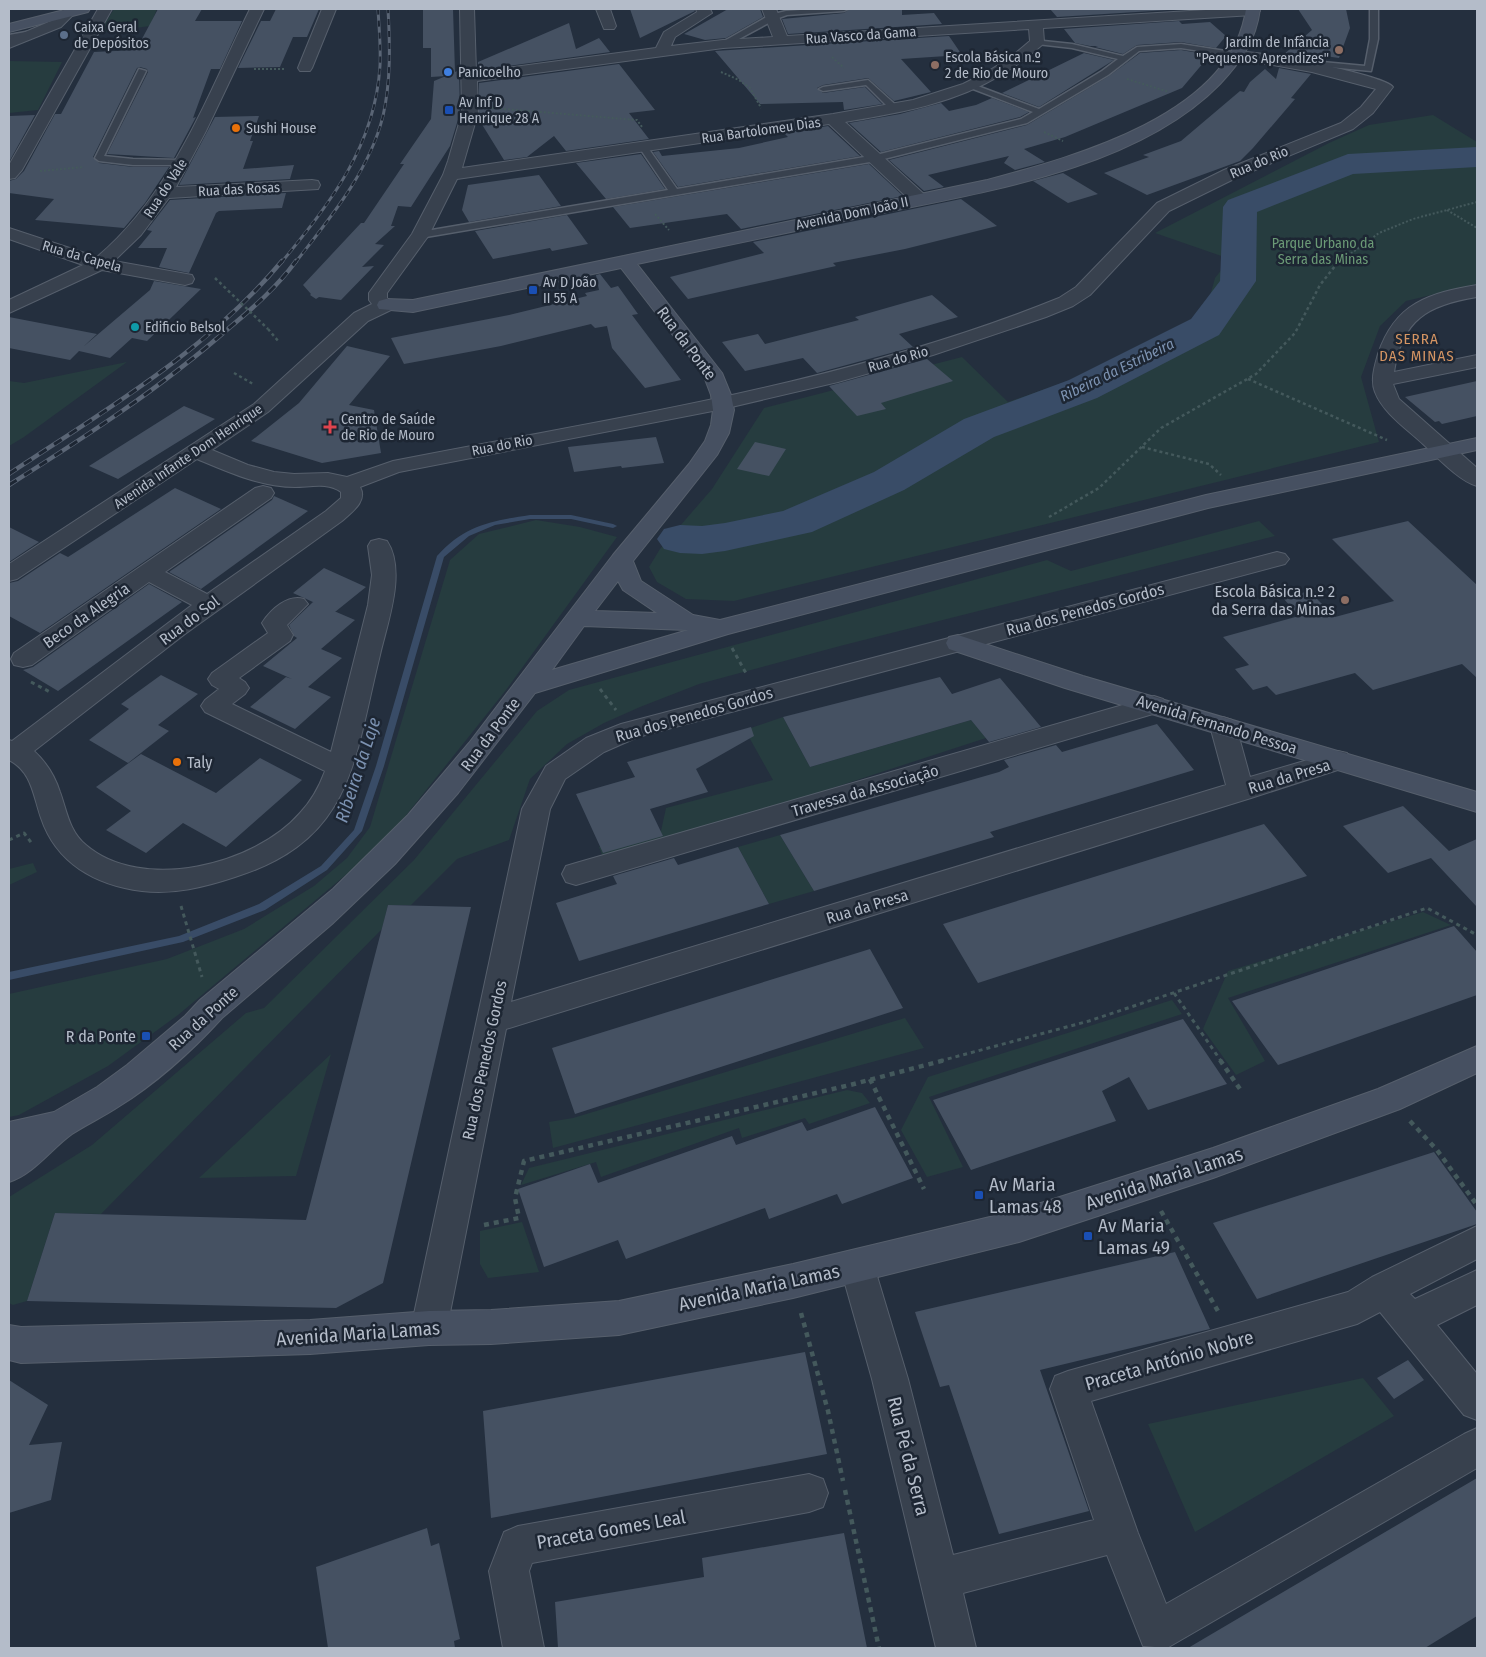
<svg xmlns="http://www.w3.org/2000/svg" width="1486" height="1657" font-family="'Fira Sans Condensed',sans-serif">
	<rect width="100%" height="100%" fill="#242f3e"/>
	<!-- green -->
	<path fill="#263c3f" d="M114,9H157L150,26L99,33Z
		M9,61L62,62L38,110L9,113Z
		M1433,115L1477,142V284L1406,301L1380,326L1361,377L1379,442L734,601L686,599L657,582L649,567L660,549L712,489L764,408L962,357L1008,402L1120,363L1204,318L1215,278L1230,259L1155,233L1329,143L1369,125Z
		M127,362L24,437L9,446V381L24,383Z
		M536,520L580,527L617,537L506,690L384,843L178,1015L108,1066L19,1115L9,1117V994L167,959L244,929L314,886L347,858L370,827L450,560L479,534Z
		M1259,521L1275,536L840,646L699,684L640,707L604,723L567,744L530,779L509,840L457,859L411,905H388L382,929L101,1214L55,1213L27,1301L13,1305L9,1303V1197L92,1145L246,1013L264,1008L414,860L537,711L569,690L1047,560L1071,571Z
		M783,717L810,767L971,720L986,738L605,862L599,847L661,831L666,808L773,780L745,730Z
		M780,835L814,891L769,904L738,847Z
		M33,863L37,872L9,885V869Z
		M1423,912L1451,925L1228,998L1265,1061L1236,1075L1203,1029L1228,971Z
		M1172,1000L1182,1014L929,1097L963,1167L927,1177L901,1130L928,1077Z
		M905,1018L924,1048L553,1148L549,1122L573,1118Z
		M331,1054L296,1176L199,1178Z
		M847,1090L862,1093L870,1103L809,1124L805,1118L742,1138L739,1128L601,1177L596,1162L521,1185L529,1168Z
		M522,1222L539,1272L488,1278L480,1264V1231Z
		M1363,1378L1394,1416L1195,1532L1148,1424Z"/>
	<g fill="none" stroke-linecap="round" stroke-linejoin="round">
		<!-- stream -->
		<path fill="#394c67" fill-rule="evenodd" d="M530,515H571L613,524L617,526L613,528L571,519H530L495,525L469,536L444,557L384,766L362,831L327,870L265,910L183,942L9,980V972L179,936L259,904L321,866L354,830L376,766L437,556C465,525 491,521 530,515Z"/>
		<!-- river -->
		<path fill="#394c67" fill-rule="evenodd" d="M1477,147V167L1353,174L1257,212L1256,281L1219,335L1097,398L994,437L904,490L812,532L725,551L702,554L680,553L664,549L657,539L664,529L680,525L702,526L725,523L783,511L874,472L964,419L1069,380L1191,319L1220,281L1223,207L1228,200L1348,154Z"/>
	</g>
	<!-- building -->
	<path fill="#455162" d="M158,9H202L195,21H242L220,69H211L193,118L196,117L174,158L107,154L148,72L147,69L140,67L137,68L93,157L99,163L133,167H169L145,203L124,228L35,220L54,199L9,193V181L16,179L24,171L55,114H61L94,52L136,50Z
		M276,9H319L307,37H293L280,67L238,68L261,21H270Z
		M423,9H453L455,72L459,70L460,113L450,146L411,207L398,206L391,226H395L375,244L384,245L362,267L374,266L341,300L319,297L316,299L310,295L311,294L303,285L361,223H364L404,164H400L431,119L434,81L446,76L431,77V48H423Z
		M630,9H694L695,11L640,38Z
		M728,9H760L763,17L726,38L705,40L684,34Z
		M850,9H902V15L934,13L942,24L788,34L782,19L844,13Z
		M1050,9H1167L1168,10L1057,17Z
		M1298,9H1346L1350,28L1339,58L1325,56L1322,60L1283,55L1312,30Z
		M1179,21L1182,24L1210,22L1226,36L1216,48L1181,42L1137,45L1123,54L1095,47L1098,46H1090L1075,43L1064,29Z
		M569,23L576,49L599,38L610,52L478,70V62Z
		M949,36L962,55L901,59L931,92L894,101L868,78L823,85L817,88L823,93L865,87L882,104L844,110L843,102L760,104L715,51Z
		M1181,50L1210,55L1182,88L1065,137L1024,149L1045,162L1015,170L1004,163L1009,156L928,175L944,187L924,191L889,160L1027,125L1109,76L1140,53Z
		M1084,53L1114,60L1039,107L1002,93Z
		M619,64L655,110L629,113L649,139L566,151L554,136L527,157L504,160L478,118L479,83Z
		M1279,68L1311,74L1291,98L1295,99L1253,148L1240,161L1147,195L1104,173L1149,157L1143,155L1181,141L1240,91L1244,92L1250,82L1265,69L1276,79Z
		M992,98L1029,112L1020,117L881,152L849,123L900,114L941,103L949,111L976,105Z
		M35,115L9,162V116Z
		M259,116L250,141H253L243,169L294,165L290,179L179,185L215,117Z
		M828,126L860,156L678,187L653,152L659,151L662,156L739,148L788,137L784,133Z
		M641,154L665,189L606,199L576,163Z
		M869,164L903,196L741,229L727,214L630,228L613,207Z
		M1063,173L1098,194L1068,203L1033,181Z
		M539,175L561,206L469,222L462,210L468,185Z
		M286,193L282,208L219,211L216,213L189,273L159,267L167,248H138L152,231L147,230L170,200Z
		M961,199L997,226L905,249L833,263L836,266L688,299L670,277L764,253L753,242Z
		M567,215L588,244L552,251L550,248L493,259L475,231Z
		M600,274L611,288L618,286L638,314L632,315L681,380L645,388L612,348L607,326L595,328L591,324L501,346L404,364L391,338L509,315L587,296L585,293L599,290L596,275Z
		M154,281L201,289L147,341L132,338L110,358L79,351L70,360L9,348V317L97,334L83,347L150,290Z
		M932,295L958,317L899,334L913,347L817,373L803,358L745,371L722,342L758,334L765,344L859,320L855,317Z
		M347,346L390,356L349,405L374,410L381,453L322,463L251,441L299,403Z
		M927,359L953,381L881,403L886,409L857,416L829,386Z
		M1477,381V416L1442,424L1439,421L1435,422L1405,397Z
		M184,406L215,419L118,479L89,466Z
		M656,437L664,463L622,468L621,466L574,472L568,447Z
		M755,442L786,449L769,476L737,469Z
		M175,488L221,509L40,633L9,616V583L18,581L60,553L68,557Z
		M274,496L308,511L201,589L169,572L272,500Z
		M1408,521L1477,585V678L1462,664L1373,690L1355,673L1276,695L1267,686L1253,690L1235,669L1249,665L1223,637L1299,616L1283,598L1309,591L1335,617L1394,601L1332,539Z
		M9,527L39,542L9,562Z
		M324,568L366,587L335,612L293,593Z
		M149,584L182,602L58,691L23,670L33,667Z
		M313,602L355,620L321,649L342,658L308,687L331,697L295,729L250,707L286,677L292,679L263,666L297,638L294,636L289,625Z
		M161,675L198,694L158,725L169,731L128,763L89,740L129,709L121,704Z
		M940,677L952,694L1000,678L1041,727L989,742L971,720L810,767L783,717Z
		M1157,724L1194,770L990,832L994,837L814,891L780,835L999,772L1009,767L1004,760L1056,745L1062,752Z
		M751,727L754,736L696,769L708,792L650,809L663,836L603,853L576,794L635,777L627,762Z
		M141,754L216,793L260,758L302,780L226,847L183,823L146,853L106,830L131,811L96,787Z
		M1403,806L1449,851L1477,839V907L1431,858L1388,873L1343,826Z
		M1264,824L1307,876L978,983L943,924Z
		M738,847L769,904L579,961L556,903L617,884L613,876L674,858L678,865Z
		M388,905L471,907L383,1283L336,1308L27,1301L55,1213L306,1220Z
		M1454,926L1477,952V995L1278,1065L1232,1001Z
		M870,949L903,1008L575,1114L552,1048Z
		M1183,1019L1227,1084L1148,1110L1129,1077L1102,1091L1116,1121L971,1170L933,1100Z
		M875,1107L913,1178L842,1204L837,1194L769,1219L765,1208L626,1259L618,1240L544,1267L518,1189L590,1164L598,1183L732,1136L736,1145L802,1122L807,1131Z
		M1434,1152L1477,1212V1224L1257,1299L1213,1223Z
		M1175,1252L1210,1329L1040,1370L1089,1511L999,1534L949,1385L940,1387L915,1312Z
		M805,1352L827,1454L491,1518L483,1411Z
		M1408,1360L1424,1380L1394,1399L1377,1378Z
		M9,1380L48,1405L29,1445L62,1442L51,1500L9,1513Z
		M1477,1478V1616L1425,1648H1188Z
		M427,1528L431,1546L439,1543L460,1639L454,1641L455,1648H328L316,1567Z
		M844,1533L867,1648H558L555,1602L704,1577L702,1558Z"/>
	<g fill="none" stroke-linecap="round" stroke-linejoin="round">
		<!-- lane casing -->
		<g stroke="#565f6c" stroke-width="3">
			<path id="lane" d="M815,9H848L844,11L787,15L776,19L726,46L719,44L770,15L786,11Z
				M1370,9H1378V39L1371,71L1298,64L1297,62L1301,60L1365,66L1370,39Z
				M37,30H40V34L9,39V35Z
				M1034,40L1072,44L1123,56L1137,47L1181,44L1238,53L1242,55L1238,57L1181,48L1139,51L1108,75L1027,123L876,161L420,238L415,235L420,232L668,190L639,147L643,144L646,145L677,189L876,155L1021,119L1033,112L968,87L975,85L1039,109L1102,71L1118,59L1072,48L1037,44L1033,42Z
				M139,69L146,71L104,156L133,159L182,160L186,163L185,165H133L99,161L95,158Z
				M868,80L898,107V111H892L866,85L823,91L819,89L823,87Z"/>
		</g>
		<!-- street casing -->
		<g stroke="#565f6c" stroke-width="2">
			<path id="street" d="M68,9L75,13L61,27L9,48V39L51,21L63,10Z
				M98,9H112L22,170L15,178L9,179V165Z
				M250,9H264L206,131L176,187L312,180L318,181L320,185L318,189L169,198L141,235L114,261L192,275L194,279L192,283L185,285L102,270L9,313V300L83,265L9,239V228L97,257C172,194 207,96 250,9Z
				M322,9H336L312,68L310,71H300L298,68Z
				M460,9H474L476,72L656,48L664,32L697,12L696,9H710L712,13L675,37L671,46L723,40L773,37L762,9H776L787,36L1222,9H1258L1260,11L1253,15L1043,28L1044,42L1042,45C982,98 922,109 845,122L925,195L928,199L925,203H913L829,124L457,179L429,235L387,293V298L395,305L393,309L368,321L268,412L212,450L248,465L274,472L294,474L328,473L347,477L393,461C617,417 847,384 1059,298L1076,287L1157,203L1224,170L1341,123L1361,107L1376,89L1312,72L1233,58L1231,55L1233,52C1250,48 1385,75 1393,87L1373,113L1353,129L1236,178L1169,211L1090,295L1073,306L1046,317L933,355L838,382L723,409L399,472L360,487C368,501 352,512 342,521L185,634L34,751C46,762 55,776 60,792C67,811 69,831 86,845C142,893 255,865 300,813C312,800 319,787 325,771L205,712L201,706L205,700L219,689L212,685L208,679L212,673L268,633L262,623C271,609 288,594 304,599L308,604L287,625L293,635L290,641L239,678L245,682L249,688L245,694L232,704L331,752L368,605L372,575L368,546L371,541L379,539L387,541C407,571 387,624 380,655C354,759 354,840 235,877C205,887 173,895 142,891C95,885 56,863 41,818C33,795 32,772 9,760V740L12,741L192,605L149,582L32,665L23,667L14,665L11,659L14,653L255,488L263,486L271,488L274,493L271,498L165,572L207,594L326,511L341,498V492C328,482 310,487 295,487C261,487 228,472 197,459L17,579L9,581V564L254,404L354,313L372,304L369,300V293L412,234L443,175L448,161L462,113ZM1029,29L1030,41L1011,57L987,72L963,84L913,100L833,114L462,168L478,113L477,81L723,48Z
				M596,9H610L616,26L614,29H604Z
				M1477,285V297C1428,305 1402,319 1394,372L1477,355V367L1393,384L1399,399L1477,468V486C1459,481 1437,457 1423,444C1407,429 1383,413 1375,392C1370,380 1375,365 1378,354C1395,303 1429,293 1477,285Z
				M1277,552L1285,554L1289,559L1285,564L638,737L604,752L565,779L550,809L511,1002L1226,785L1210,726L1214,720L1223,717L1232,720L1236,726L1250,777L1338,751L1347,753L1351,760L1347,767L1251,798L506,1029L447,1328L442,1340L429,1345L416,1340L411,1328L522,809L546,766L586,738L621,724Z
				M1154,696L1163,699L1167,705L1163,711L576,885L566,882L562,874L566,866L576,863Z
				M1477,1226V1259L1410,1294L1415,1299L1477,1270V1305L1437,1325L1477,1374V1420L1464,1415L1380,1312L1357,1324L1091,1401L1138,1533L1166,1604L1464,1434L1477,1428V1468L1167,1648L1143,1646L1107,1555L963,1593L976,1648H936L872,1379L840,1266L845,1254L857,1250L869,1254L874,1266L908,1379L953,1555L1094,1520L1050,1389L1055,1376L1068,1371L1348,1292L1372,1277Z
				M809,1474L823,1479L828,1493L823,1507L809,1512L532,1563L529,1571L544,1648H503L489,1571L504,1532L518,1526Z"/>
		</g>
		<!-- secondary casing -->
		<g stroke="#565f6c" stroke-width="2">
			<path id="secondary" d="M68,9H90L88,12L9,32V24Z
				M1246,9H1260C1256,40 1241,62 1220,84C1135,171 977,193 863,217C788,233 712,248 637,264L722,373L731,395L734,410L729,433L717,455L633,561L641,581L693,615L720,620L1206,495L1477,438V450L1208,508L728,634L535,693L458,793L395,864L332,924L222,1018C193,1050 155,1084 118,1107C103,1117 87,1124 72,1134C51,1149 34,1174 9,1182V1122L54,1112L97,1087L127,1065L185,1016L200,1000L333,889L408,815L469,743L613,555L689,464L705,441L711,425L713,410L711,395L703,374L621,268L413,312L379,309L377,305L379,301L386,299L413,300L987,180C1073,157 1232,115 1246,9ZM618,581L623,590L657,613L595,611ZM584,626L687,630H688L552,670Z
				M958,635L1083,676L1477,792V812L1065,688L949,649L946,643L949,637Z
				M1477,1046V1073L1400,1109L1213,1178L1019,1242L793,1298L619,1335L491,1344L429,1345L310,1354L21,1363L9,1360V1325L21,1327L310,1320L429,1311L491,1310L619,1301L793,1264L1019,1210L1213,1148L1378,1089Z"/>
		</g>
		<!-- path-far3 -->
		<path stroke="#44595c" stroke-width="2" stroke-dasharray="2 2" stroke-linecap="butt" d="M832,57L844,68
			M254,69H285
			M721,72L739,80L750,88L761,108
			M1127,79L1169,92
			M492,108L637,120L642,127
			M1044,132L1063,141
			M40,171L84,167
			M1447,210L1477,228
			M655,214L669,230
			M1338,263L1379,233L1413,219L1477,202"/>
		<!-- path-far2 -->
		<path stroke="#44595c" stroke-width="2.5" stroke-dasharray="3 3" stroke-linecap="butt" d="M268,329L279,342
			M234,373L253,384
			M1248,379L1387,440
			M1142,447L1209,464L1221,475
			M1049,517L1099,488L1161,428L1256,374L1295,333L1320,285L1339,261"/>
		<!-- path-far1 -->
		<path stroke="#44595c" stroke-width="3" stroke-dasharray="4 4" stroke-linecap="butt" d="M732,648L747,675
			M31,682L50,692
			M600,689L616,710
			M9,840L24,833L33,845
			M181,906L202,977
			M1174,993L1221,1061
			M940,1061L1089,1021L1427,908L1477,935"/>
		<!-- path -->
		<path stroke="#44595c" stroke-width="4.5" stroke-dasharray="5 5" stroke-linecap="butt" d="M1220,1060L1242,1092
			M870,1079L924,1189
			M1410,1121L1437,1150L1477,1205
			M1161,1211L1219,1313
			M484,1225L519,1218L515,1198L524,1161L850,1085L945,1060
			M801,1313L828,1411L843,1481
			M845,1490L879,1648"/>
		<!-- lane -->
		<use href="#lane" fill="#38414e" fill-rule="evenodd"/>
		<!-- street -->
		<use href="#street" fill="#38414e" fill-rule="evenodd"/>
		<!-- secondary -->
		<use href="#secondary" fill="#465061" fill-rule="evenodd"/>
		<!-- rail-far1 casing -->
		<g stroke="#5a6575" stroke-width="3">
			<path id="rail-far1" d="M281,263C330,203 375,147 380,66C381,47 379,28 378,9
				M295,263C330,218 369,172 383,116C391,81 390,44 388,9"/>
		</g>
		<!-- rail casing -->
		<g stroke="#5a6575" stroke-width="4.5">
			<path id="rail" d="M9,474C105,410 207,351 282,261
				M9,485C85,437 161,388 229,328C253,308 277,287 296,261"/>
		</g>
		<!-- rail-far1 -->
		<use href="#rail-far1" stroke="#1d2633" stroke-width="2" stroke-dasharray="6" stroke-linecap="butt"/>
		<!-- rail -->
		<use href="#rail" stroke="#1d2633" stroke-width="3" stroke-dasharray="9" stroke-linecap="butt"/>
		<!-- path-bridge -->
		<path stroke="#44595c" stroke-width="2.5" stroke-dasharray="3 3" stroke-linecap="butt" d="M215,278L268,329"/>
	</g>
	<!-- markers -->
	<circle fill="#5c6f8a" stroke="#1d2633" stroke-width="2" cx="64" cy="35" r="5"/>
	<g fill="#8d6e63" stroke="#1d2633" stroke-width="2">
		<circle cx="1339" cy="50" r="5"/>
		<circle cx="935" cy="65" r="5"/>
		<circle cx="1345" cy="600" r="5"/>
	</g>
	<circle fill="#3f7fe0" stroke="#1d2633" stroke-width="2" cx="448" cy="72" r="5"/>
	<g fill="#1a4fb4" stroke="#1d2633" stroke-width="2">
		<rect x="444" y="105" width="10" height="10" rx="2.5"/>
		<rect x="528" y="285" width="10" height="10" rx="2.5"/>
		<rect x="141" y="1031" width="10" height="10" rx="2.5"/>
		<rect x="974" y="1190" width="10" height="10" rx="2.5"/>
		<rect x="1083" y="1231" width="10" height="10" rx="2.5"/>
	</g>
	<g fill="#e8710a" stroke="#1d2633" stroke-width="2">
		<circle cx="236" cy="128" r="5"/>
		<circle cx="177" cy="762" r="5"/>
	</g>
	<circle fill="#0f9aa8" stroke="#1d2633" stroke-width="2" cx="135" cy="327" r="5"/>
	<path fill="#e0444e" stroke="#1d2633" stroke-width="2" d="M327.5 419.5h5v5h5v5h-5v5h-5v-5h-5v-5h5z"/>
	<g text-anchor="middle" stroke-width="5" stroke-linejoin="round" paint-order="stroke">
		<!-- far-poi labels -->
		<g font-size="14" fill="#b4bcc9" stroke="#1d2633" text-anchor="start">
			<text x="74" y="32">Caixa Geral<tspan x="74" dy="16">de Depósitos</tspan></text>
			<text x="1329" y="47" text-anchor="end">Jardim de Infância<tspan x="1329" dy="16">"Pequenos Aprendizes"</tspan></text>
			<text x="945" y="62">Escola Básica n.º<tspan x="945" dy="16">2 de Rio de Mouro</tspan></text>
			<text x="458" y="77">Panicoelho</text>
			<text x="459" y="107">Av Inf D<tspan x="459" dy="16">Henrique 28 A</tspan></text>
			<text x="246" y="133">Sushi House</text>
			<text x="543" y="287">Av D João<tspan x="543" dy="16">II 55 A</tspan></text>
			<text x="145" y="332">Edificio Belsol</text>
			<text x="341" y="424">Centro de Saúde<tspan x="341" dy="16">de Rio de Mouro</tspan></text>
		</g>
		<!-- far-street labels -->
		<g font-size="14" fill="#b4bcc9" stroke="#1d2633">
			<text transform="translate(861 35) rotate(-4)" y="5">Rua Vasco da Gama</text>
			<text transform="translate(761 130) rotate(-8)" y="5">Rua Bartolomeu Dias</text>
			<text transform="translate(1259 162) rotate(-23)" y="5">Rua do Rio</text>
			<text transform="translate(165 188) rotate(-57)" y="5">Rua do Vale</text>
			<text transform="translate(239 189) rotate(-3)" y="5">Rua das Rosas</text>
			<text transform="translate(852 213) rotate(-12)" y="5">Avenida Dom João II</text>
			<text transform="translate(82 256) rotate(16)" y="5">Rua da Capela</text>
			<text transform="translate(898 359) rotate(-16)" y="5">Rua do Rio</text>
			<text transform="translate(502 445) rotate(-11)" y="5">Rua do Rio</text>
			<text transform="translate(188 456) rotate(-34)" y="5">Avenida Infante Dom Henrique</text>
		</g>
		<!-- far-park labels -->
		<g font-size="14" fill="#6b9a76" stroke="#1d2633">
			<text x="1323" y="248">Parque Urbano da<tspan x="1323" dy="16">Serra das Minas</tspan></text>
		</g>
		<!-- far-neighbourhood labels -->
		<g font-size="15" letter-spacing="1" fill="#d59563" stroke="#1d2633">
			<text x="1417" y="344">SERRA<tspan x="1417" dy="17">DAS MINAS</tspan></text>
		</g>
		<!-- far-water labels -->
		<g font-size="15" font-style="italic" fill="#7c92b1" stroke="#1d2633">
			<text transform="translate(1117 370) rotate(-26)" y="5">Ribeira da Estribeira</text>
		</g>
		<!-- street labels -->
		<g font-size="16" fill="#b4bcc9" stroke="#1d2633">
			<text transform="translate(687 343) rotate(53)" y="6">Rua da Ponte</text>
			<text transform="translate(1085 609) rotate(-15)" y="6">Rua dos Penedos Gordos</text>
			<text transform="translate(86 615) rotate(-35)" y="6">Beco da Alegria</text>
			<text transform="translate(189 620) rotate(-37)" y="6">Rua do Sol</text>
			<text transform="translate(694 714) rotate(-16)" y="6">Rua dos Penedos Gordos</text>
			<text transform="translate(1217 724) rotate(17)" y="6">Avenida Fernando Pessoa</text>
			<text transform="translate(490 734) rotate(-53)" y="6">Rua da Ponte</text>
			<text transform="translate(1289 776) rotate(-17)" y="6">Rua da Presa</text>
			<text transform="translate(865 790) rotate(-16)" y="6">Travessa da Associação</text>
			<text transform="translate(867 906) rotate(-17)" y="6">Rua da Presa</text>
			<text transform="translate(203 1018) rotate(-42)" y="6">Rua da Ponte</text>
			<text transform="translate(484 1060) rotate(-78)" y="6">Rua dos Penedos Gordos</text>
		</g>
		<!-- poi labels -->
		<g font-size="16" fill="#b4bcc9" stroke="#1d2633" text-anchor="end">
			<text x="1335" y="597">Escola Básica n.º 2<tspan x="1335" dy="18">da Serra das Minas</tspan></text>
			<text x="187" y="768" text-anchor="start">Taly</text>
			<text x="136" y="1042">R da Ponte</text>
		</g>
		<!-- water labels -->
		<g font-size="18" font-style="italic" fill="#7c92b1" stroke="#1d2633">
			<text transform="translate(358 770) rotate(-72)" y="6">Ribeira da Laje</text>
		</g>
		<!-- near-street labels -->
		<g font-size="19" fill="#b4bcc9" stroke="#1d2633">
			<text transform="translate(1164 1178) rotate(-18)" y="7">Avenida Maria Lamas</text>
			<text transform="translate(759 1287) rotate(-12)" y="7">Avenida Maria Lamas</text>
			<text transform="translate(358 1333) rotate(-4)" y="7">Avenida Maria Lamas</text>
			<text transform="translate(1169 1360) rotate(-16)" y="7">Praceta António Nobre</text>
			<text transform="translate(909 1456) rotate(76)" y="7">Rua Pé da Serra</text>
			<text transform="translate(611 1529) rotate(-10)" y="7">Praceta Gomes Leal</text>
		</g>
		<!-- near-poi labels -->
		<g font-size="19" fill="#b4bcc9" stroke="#1d2633" text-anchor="start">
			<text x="989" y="1191">Av Maria<tspan x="989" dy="22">Lamas 48</tspan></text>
			<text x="1098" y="1232">Av Maria<tspan x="1098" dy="22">Lamas 49</tspan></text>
		</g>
	</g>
	<!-- border -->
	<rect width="1486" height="1657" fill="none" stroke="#b4bcc9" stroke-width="20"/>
</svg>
